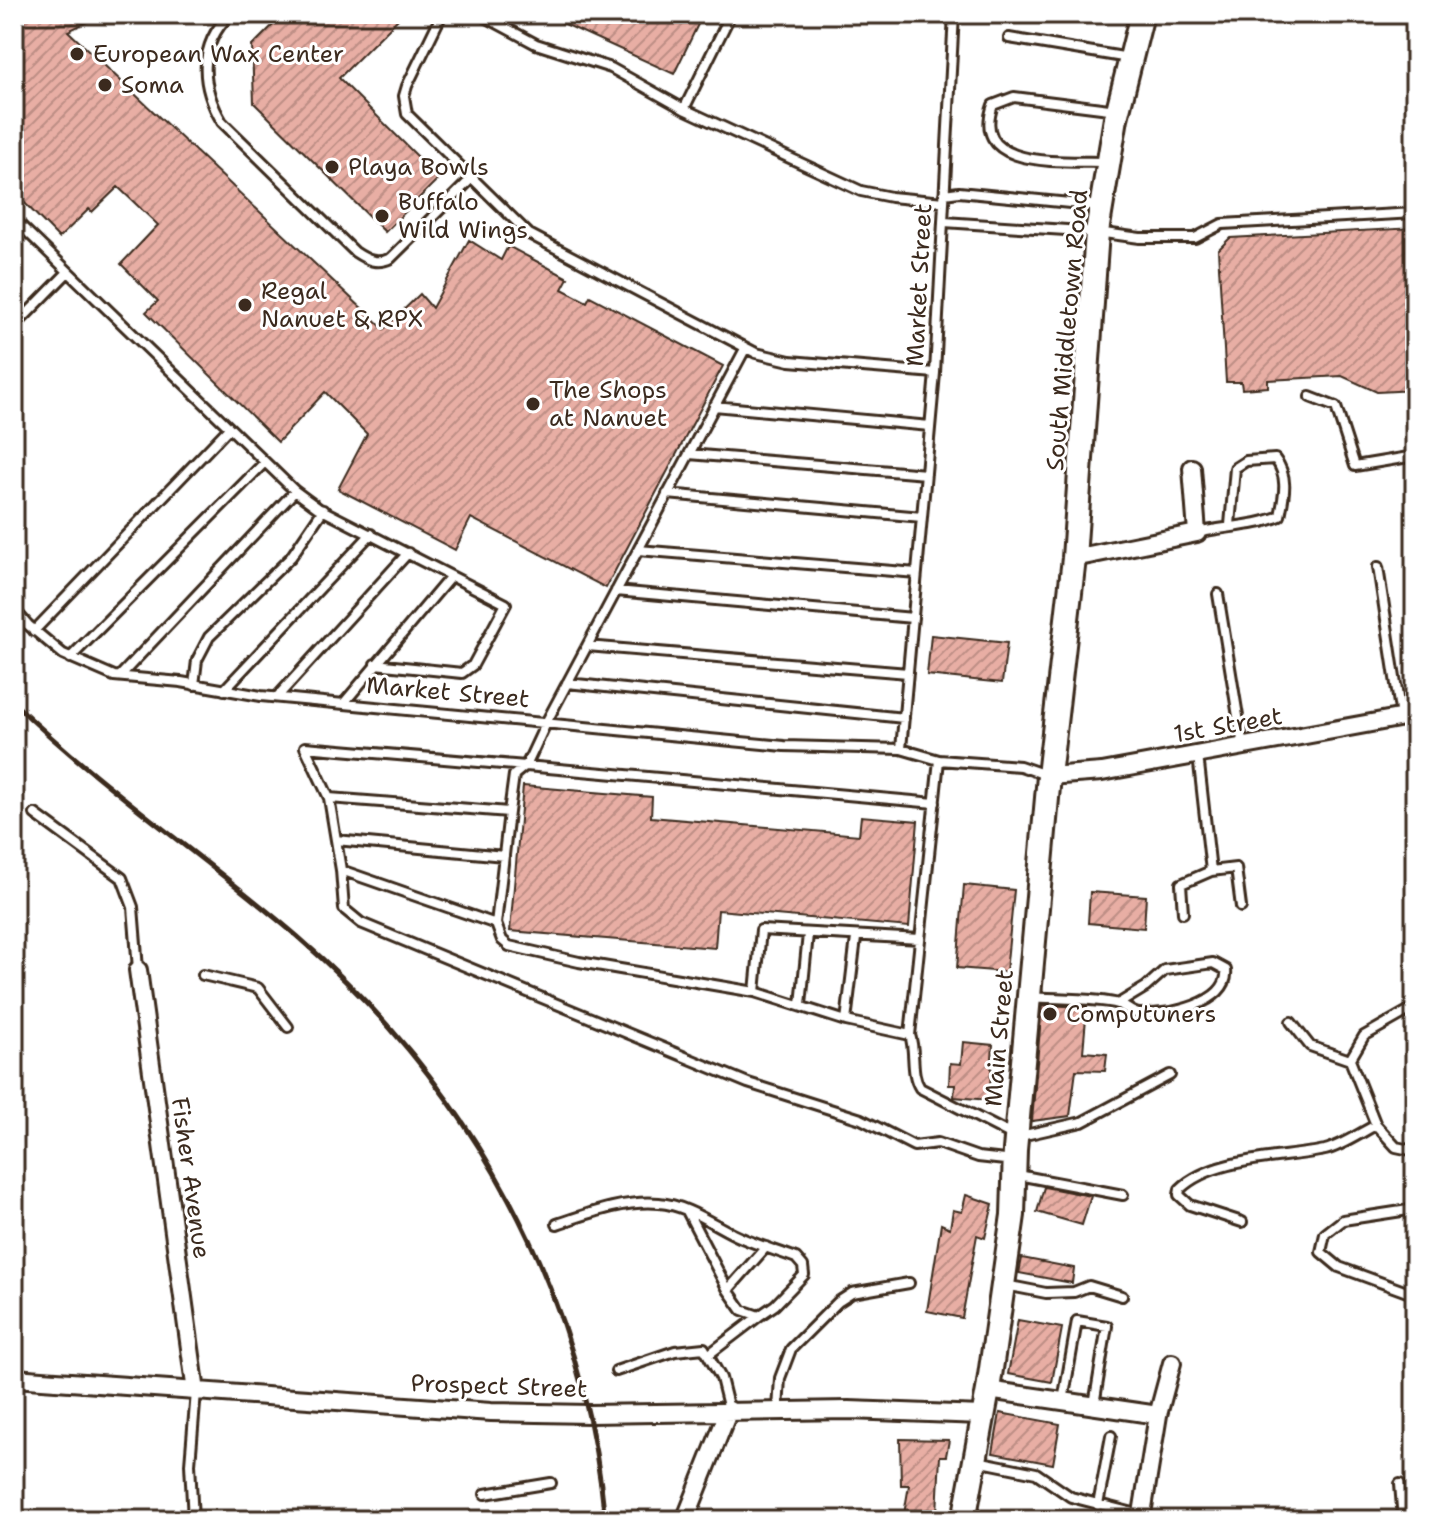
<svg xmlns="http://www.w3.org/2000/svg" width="1429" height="1534" font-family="'Shantell Sans',sans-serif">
	<defs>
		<pattern id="building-hatch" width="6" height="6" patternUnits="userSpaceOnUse" patternTransform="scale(2)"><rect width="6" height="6" fill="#e8aea4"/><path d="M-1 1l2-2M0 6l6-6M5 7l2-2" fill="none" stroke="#bd8e85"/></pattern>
	</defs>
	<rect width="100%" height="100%" fill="#fff"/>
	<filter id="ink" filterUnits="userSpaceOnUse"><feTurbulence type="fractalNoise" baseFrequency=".0125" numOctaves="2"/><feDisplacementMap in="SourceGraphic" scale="16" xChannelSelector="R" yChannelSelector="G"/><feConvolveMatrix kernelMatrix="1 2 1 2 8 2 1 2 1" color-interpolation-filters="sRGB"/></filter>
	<g filter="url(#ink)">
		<!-- building -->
		<path fill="url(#building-hatch)" stroke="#3b2a1e" stroke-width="2" d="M14,14H104L68,31L384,329L420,294L432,308L469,240L501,260L508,246L568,278L562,289L587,302L590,296L723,366L606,588L471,518L455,550L338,489L367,434L325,392L278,442L146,312L158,301L121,264L158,225L118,187L92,212L89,209L59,238L14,192V98L21,91L14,85Z
			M284,14H403L339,78L439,178L385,232L254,103L252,46Z
			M543,14H703L674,74Z
			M1415,228V390L1377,392L1342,376L1268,380V387L1242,389L1241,382H1226L1218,250L1230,238Z
			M931,635L1007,643L1002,683L927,675Z
			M523,786L652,797L651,817L859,835L861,816L918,821L909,927L718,910L715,948L510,931Z
			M964,885L1014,890L1006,972L957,968Z
			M1090,892L1146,896L1144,928L1088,923Z
			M1042,1005L1087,1007L1083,1052L1107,1054L1105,1071L1076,1070L1070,1116L1032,1121Z
			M963,1042L993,1045L989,1100L954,1097L955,1085H949L950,1063L961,1064Z
			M1044,1187L1091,1196L1082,1225L1037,1212Z
			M966,1195L993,1204L985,1238L977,1235L962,1318L927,1311L941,1224L950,1228L953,1210L962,1212Z
			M1022,1258L1074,1268L1072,1283L1019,1273Z
			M1018,1320L1062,1328L1052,1382L1008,1374Z
			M1000,1413L1060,1424L1053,1464L993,1453Z
			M900,1439L949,1440L946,1456H940L937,1513L928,1511L926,1520H903L909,1485H901Z"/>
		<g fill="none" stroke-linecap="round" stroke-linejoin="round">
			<!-- lane casing -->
			<g stroke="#3b2a1e" stroke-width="14">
				<path id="lane" d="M230,14C198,46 200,85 222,122L355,252C367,260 377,265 391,258L471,179
					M442,14L407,86L404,96L407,114L529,234L756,353L790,361L935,373
					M480,14L536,44L611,68L684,109L861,191L891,197L944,202
					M1009,38L1129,58
					M684,109L731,14
					M1107,162C1069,160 969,172 993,105L1014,97L1117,110
					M944,194L959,192L1100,206
					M14,219L295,491L318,508L506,604L473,665L462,673L375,664
					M944,222L1097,232L1140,238H1195L1222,224L1415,213
					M14,327L67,273
					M745,349L547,721L526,766L935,803
					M1310,397L1336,407L1355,466L1415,456
					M714,406L930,426
					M689,454L926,474
					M667,494L922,517
					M1197,533C1224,526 1255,527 1280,516C1284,496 1289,476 1275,459L1246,461L1235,468L1230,525
					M638,550L917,573
					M1378,567L1401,717
					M616,591L913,618
					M1218,594L1243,747
					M14,609L28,625L63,654L114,676L181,682L261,696L784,746L901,749L939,760L1020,766L1049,776
					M34,631L229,428
					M587,646L908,673
					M70,658L265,462
					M120,676L295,491
					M567,683L904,718
					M194,685L197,660L209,637L291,557L323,510
					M224,690L371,534
					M277,697L408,553
					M344,703L451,576
					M901,749L935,373L954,14
					M1198,755L1211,871
					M329,798L341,870L496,924L509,812L329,798L305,747L526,766
					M509,812L514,775L525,766
					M35,814L122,878L133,907L138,969
					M336,840L504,856
					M341,870L344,909L361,923L748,1083L861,1119L914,1146L938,1143L978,1157L1014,1161
					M1183,913L1181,884L1211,871L1236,868L1241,907
					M496,924L502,940L509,946L579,962L755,992
					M920,939L761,930L755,992L846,1021L910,1035L939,760
					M203,975L258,988L288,1027
					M1030,997C1053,999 1098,998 1118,1004C1126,1006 1132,1014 1140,1014C1166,1016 1230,1004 1226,970L1213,963L1165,970L1146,987L1118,1004
					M801,1005L808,934
					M1415,1007L1364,1036L1350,1060L1376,1125L1396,1147L1415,1151
					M846,1021L856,938
					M1291,1022L1310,1046L1350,1060
					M910,1035C916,1052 910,1073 920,1088L1016,1137L1082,1122L1170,1075
					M1018,1175L1123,1195
					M1415,1209L1343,1220L1325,1234L1321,1252L1339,1267L1415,1295
					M1242,1222L1190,1205L1179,1195L1180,1189C1213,1157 1281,1159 1325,1150C1342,1146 1360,1133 1376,1125
					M557,1224C590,1213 624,1200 659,1203C686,1205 709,1222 733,1234C753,1244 775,1250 796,1258L803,1266L804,1275L775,1305L759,1316L742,1310L728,1290L687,1211
					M1005,1285L1046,1293L1074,1292L1089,1286L1122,1296
					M728,1290L766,1247
					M708,1355L759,1316
					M616,1371L675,1351L704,1348L721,1378L729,1410
					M1063,1401L1077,1321L1107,1326L1094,1405
					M778,1410L780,1378L791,1349L838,1302L852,1293L909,1283
					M977,1461L1036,1473L1071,1497L1141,1515
					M1400,1484L1403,1520
					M485,1494L551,1483
					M1098,1505L1111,1436
					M193,1520L190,1464L196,1392"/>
			</g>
			<!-- street casing -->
			<g stroke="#3b2a1e" stroke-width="22">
				<path id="street" d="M1074,558L1197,533L1192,468
					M1049,776L1102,772L1415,715
					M138,970L196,1392
					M14,1378L491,1412L589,1414L849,1410L982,1415
					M988,1390L1158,1415
					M685,1520L729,1410
					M1141,1520L1158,1415L1172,1363"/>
			</g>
			<!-- secondary casing -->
			<g stroke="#3b2a1e" stroke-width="28">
				<path id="secondary" d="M964,1520L988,1390L1013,1215L1015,1150L1049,776L1074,558L1097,232L1116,118L1142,14"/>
			</g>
			<!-- lane -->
			<use href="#lane" stroke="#fff" stroke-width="8"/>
			<!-- street -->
			<use href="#street" stroke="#fff" stroke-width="16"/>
			<!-- secondary -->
			<use href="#secondary" stroke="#fff" stroke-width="22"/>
			<!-- rail -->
			<path stroke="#3b2a1e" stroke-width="5" d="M14,703C102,788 205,857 298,937C472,1088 583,1289 605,1520"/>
		</g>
	</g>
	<!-- markers -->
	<g fill="#3b2a1e" stroke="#fff" stroke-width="3">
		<circle cx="77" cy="54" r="8"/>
		<circle cx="105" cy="85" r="8"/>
		<circle cx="332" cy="167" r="8"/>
		<circle cx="382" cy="216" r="8"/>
		<circle cx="245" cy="305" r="8"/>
		<circle cx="533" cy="404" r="8"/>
		<circle cx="1050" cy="1014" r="8"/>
	</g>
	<g text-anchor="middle" stroke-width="6" stroke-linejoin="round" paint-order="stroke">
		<!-- poi labels -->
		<g font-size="24" fill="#3b2a1e" stroke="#fff" text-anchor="start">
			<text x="93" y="62">European Wax Center</text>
			<text x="121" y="93">Soma</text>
			<text x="348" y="175">Playa Bowls</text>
			<text x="398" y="210">Buffalo<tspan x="398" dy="28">Wild Wings</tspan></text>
			<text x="261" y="299">Regal<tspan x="261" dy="28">Nanuet &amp; RPX</tspan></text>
			<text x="549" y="398">The Shops<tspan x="549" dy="28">at Nanuet</tspan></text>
			<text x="1066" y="1022">Computuners</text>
		</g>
		<!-- street labels -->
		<g font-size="24" fill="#3b2a1e" stroke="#fff">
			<text transform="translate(919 285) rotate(-87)" y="8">Market Street</text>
			<text transform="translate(1067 330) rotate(-85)" y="8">South Middletown Road</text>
			<text transform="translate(448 692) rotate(5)" y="8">Market Street</text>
			<text transform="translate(1228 725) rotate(-10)" y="8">1st Street</text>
			<text transform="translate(999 1038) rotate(-85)" y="8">Main Street</text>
			<text transform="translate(191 1178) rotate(82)" y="8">Fisher Avenue</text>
			<text transform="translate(499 1386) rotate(2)" y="8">Prospect Street</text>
		</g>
	</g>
	<!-- margin -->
	<rect width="1429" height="1534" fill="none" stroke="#fff" stroke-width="48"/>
	<rect x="24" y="24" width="1381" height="1486" fill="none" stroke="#3b2a1e" stroke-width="3" filter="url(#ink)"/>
</svg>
